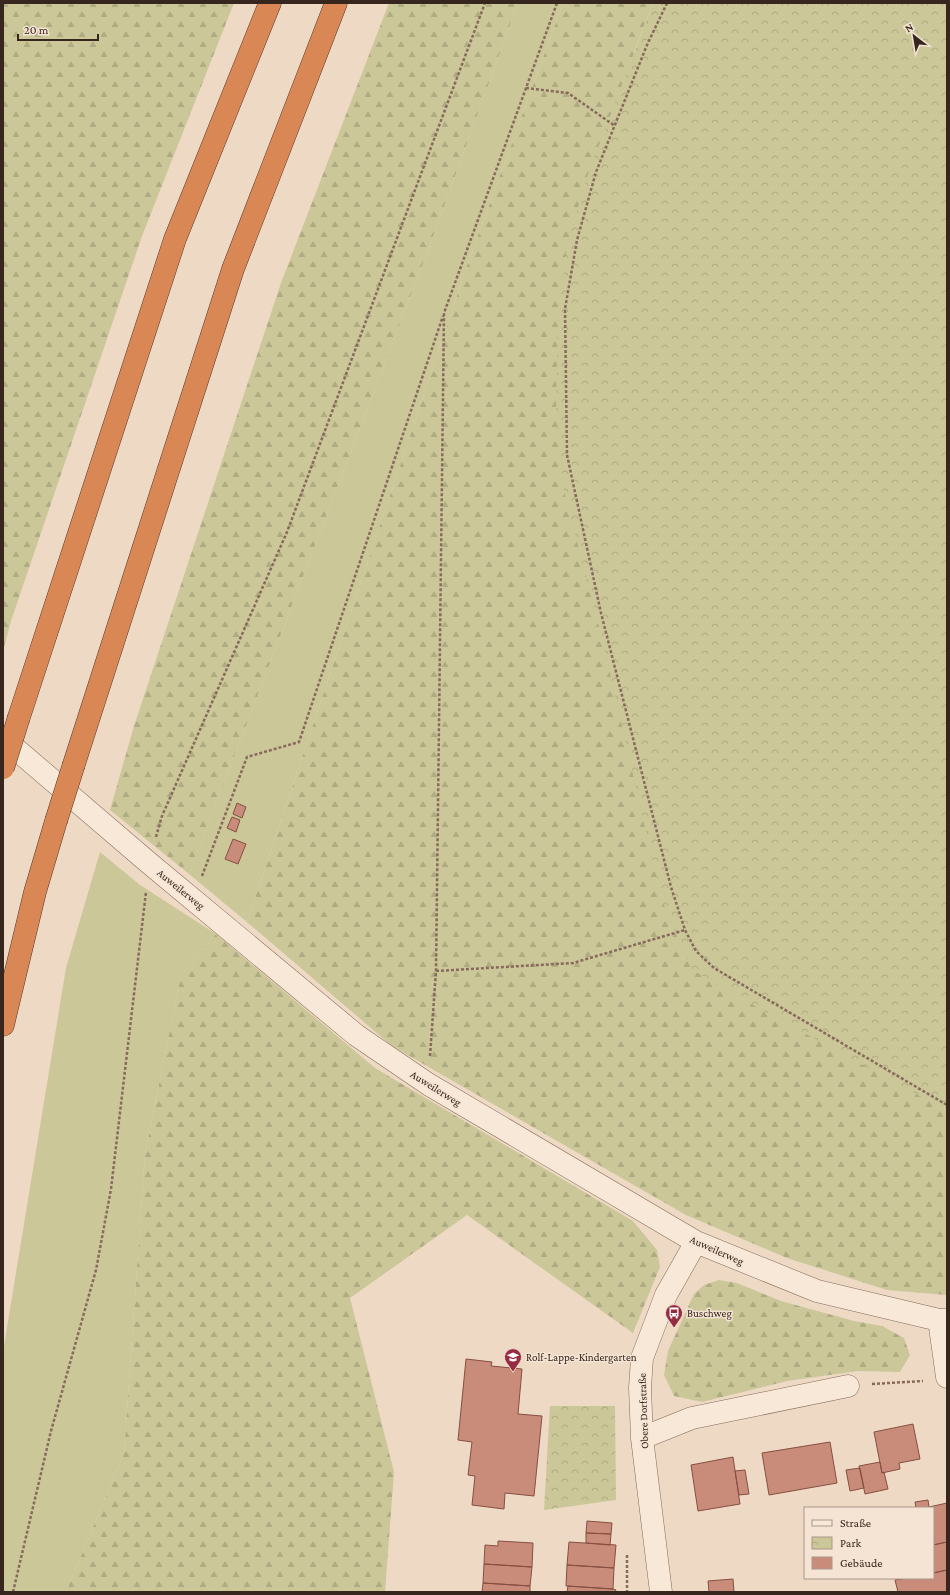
<svg xmlns="http://www.w3.org/2000/svg" width="950" height="1595" font-family="'Crimson Pro',serif">
	<defs>
		<pattern id="forest-firs" width="22" height="20" patternUnits="userSpaceOnUse"><rect width="22" height="20" fill="#cbc798"/><path d="M5 1l3.5 6h-7zM16 11l3.5 6h-7z" fill="#afab83"/></pattern>
		<pattern id="park-crowns" width="20" height="18" patternUnits="userSpaceOnUse"><rect width="20" height="18" fill="#cbc798"/><path d="M2 6a3 3 0 1 1 6 0M12 15a3 3 0 1 1 6 0" fill="none" stroke="#afab83"/></pattern>
	</defs>
	<rect width="100%" height="100%" fill="#edd9c4"/>
	<!-- grass -->
	<path fill="#cbc798" d="M518,3H563L467,266L247,922L189,874L427,253Z
		M100,852L140,885L216,934L181,975L145,1154L124,1453L66,1592H3V1352L66,968Z"/>
	<!-- forest -->
	<path fill="url(#forest-firs)" d="M3,3H234L142,236L11,621L3,651Z
		M389,3H518L427,253L189,874L110,810L134,726L281,283Z
		M563,3H653L634,52L930,1101L947,1111V1295L887,1290L787,1258L686,1215L392,1046L247,922L467,266Z
		M216,934L375,1068L633,1221L657,1250L660,1267L633,1333L467,1215L350,1298L394,1472L385,1592H66L124,1453L145,1154L181,975Z
		M719,1280L737,1283L781,1301L854,1321L882,1326L904,1338L910,1355L900,1372L858,1371L787,1381L702,1402L674,1396L664,1375L668,1351L694,1294L704,1285Z"/>
	<!-- park -->
	<path fill="url(#park-crowns)" d="M653,3H947V1111L724,989L693,970L667,915L654,867L603,643L564,491L556,415L558,314L568,240L589,171Z
		M550,1406H615L616,1500L544,1510Z"/>
	<!-- building -->
	<path fill="#ca8c7a" stroke="#864f41" d="M237,803L246,807L242,818L233,814Z
		M232,817L240,820L236,832L227,828Z
		M233,839L246,844L238,864L225,859Z
		M466,1359L492,1362L491,1366L522,1369L518,1414L542,1416L534,1496L505,1493L504,1509L472,1505L475,1476L468,1475L472,1442L458,1440Z
		M913,1424L920,1459L899,1463L900,1469L882,1473L874,1432Z
		M830,1442L837,1483L769,1495L762,1453Z
		M733,1457L740,1504L698,1511L691,1465Z
		M880,1462L882,1473L884,1472L888,1489L865,1494L859,1466Z
		M860,1468L864,1488L850,1491L846,1470Z
		M745,1470L749,1494L739,1495L735,1471Z
		M928,1500L929,1507L947,1503V1542L933,1545V1508H916L915,1502Z
		M587,1521L612,1523L611,1534L586,1533Z
		M586,1533L611,1534L610,1545L586,1543Z
		M498,1541L533,1543L532,1567L484,1564L485,1545L498,1546Z
		M569,1542L616,1545L614,1568L567,1565Z
		M947,1542V1570L933,1573V1545Z
		M484,1564L532,1567L530,1586L483,1583Z
		M567,1565L614,1568L613,1589L566,1586Z
		M947,1570V1592H898L895,1580L907,1578H933V1573Z
		M733,1579L734,1592H709L708,1581Z
		M483,1583L530,1586V1592H482Z
		M568,1586L613,1589L616,1590L615,1592H567Z"/>
	<g fill="none" stroke-linecap="round" stroke-linejoin="round">
		<!-- minor casing -->
		<g stroke="#876a5b" stroke-width="23">
			<path id="minor" d="M3,738L149,863L356,1035L428,1084L696,1242L817,1291L939,1320H947
				M939,1320L947,1377
				M642,1438L692,1418L848,1386
				M661,1592L642,1438L640,1388L642,1358L666,1295L696,1242"/>
		</g>
		<!-- highway casing -->
		<g stroke="#55392f" stroke-width="23">
			<path id="highway" d="M19,717L175,239L270,3
				M74,764L233,269L336,3
				M3,1025L35,892L56,821"/>
		</g>
		<!-- path -->
		<path stroke="#876a5b" stroke-width="2.5" stroke-dasharray="3 2" stroke-linecap="butt" d="M667,3L647,45L596,172L577,240L565,309L567,455L601,613L671,887L685,930L696,951L714,968L947,1105
			M526,88L568,93L615,126
			M156,837L162,816L287,532L485,3
			M202,876L247,757L299,742L443,316
			M436,971L573,963L685,930
			M430,1056L436,971L444,313L557,3
			M872,1384L923,1381
			M627,1555V1592
			M13,1592L51,1431L96,1270L111,1189L146,892"/>
		<!-- minor -->
		<use href="#minor" stroke="#f8e8d7" stroke-width="22"/>
		<!-- highway -->
		<use href="#highway" stroke="#da8756" stroke-width="22"/>
		<!-- highway-bridge casing -->
		<g stroke="#55392f" stroke-width="23" stroke-linecap="butt">
			<path id="highway-bridge" d="M3,768L19,717
				M56,821L74,764"/>
		</g>
		<!-- highway-bridge -->
		<use href="#highway-bridge" stroke="#da8756" stroke-width="22"/>
	</g>
	<!-- icons -->
	<defs>
		<g id="bus-pin" transform="scale(0.9)"><path d="M0 17L-7.5 6A9.5 9.5 0 1 1 7.5 6Z" fill="#952c41" stroke="#f5e4d3"/><path d="M-5-6H5V4H4V6H2V4H-2V6H-4V4H-5ZM-3.5-4V0h7V-4ZM-3.5 1.2v1.5H-2V1.2ZM2 1.2v1.5H3.5V1.2Z" fill="#fff"/></g>
		<g id="school-pin" transform="scale(0.9)"><path d="M0 17L-7.5 6A9.5 9.5 0 1 1 7.5 6Z" fill="#952c41" stroke="#f5e4d3"/><path d="M0-5L7-2L0 1L-7-2ZM-4 1L0 2.5L4 1V4Q0 6-4 4Z" fill="#fff"/></g>
	</defs>
	<g fill-rule="evenodd">
		<use href="#bus-pin" x="674" y="1313"/>
		<use href="#school-pin" x="513" y="1357"/>
	</g>
	<g text-anchor="middle" stroke-width="3" stroke-linejoin="round" paint-order="stroke">
		<!-- street labels -->
		<g font-size="11" fill="#37261e" stroke="#f5e4d3">
			<text transform="translate(181 889) rotate(39)" y="4">Auweilerweg</text>
			<text transform="translate(436 1088) rotate(32)" y="4">Auweilerweg</text>
			<text transform="translate(717 1250) rotate(24)" y="4">Auweilerweg</text>
			<text transform="translate(643 1411) rotate(-92)" y="4">Obere Dorfstraße</text>
		</g>
		<!-- poi labels -->
		<g font-size="11" fill="#37261e" stroke="#f5e4d3" text-anchor="start">
			<text x="687" y="1317">Buschweg</text>
			<text x="526" y="1361">Rolf-Lappe-Kindergarten</text>
		</g>
	</g>
	<!-- border -->
	<rect width="950" height="1595" fill="none" stroke="#37261e" stroke-width="8"/>
	<!-- legend -->
	<rect x="804" y="1507" width="130" height="72" fill="#f5e4d3" stroke="#a9988b"/>
	<rect x="812" y="1520" width="20" height="6" fill="#f8e8d7" stroke="#a9988b"/>
	<text x="840" y="1527" font-size="12" fill="#37261e">Straße</text>
	<rect x="812" y="1537" width="20" height="12" fill="url(#park-crowns)" stroke="#a9988b"/>
	<text x="840" y="1547" font-size="12" fill="#37261e">Park</text>
	<rect x="812" y="1557" width="20" height="12" fill="#ca8c7a" stroke="#a9988b"/>
	<text x="840" y="1567" font-size="12" fill="#37261e">Gebäude</text>
	<!-- north arrow -->
	<g transform="translate(914 36) rotate(329)" stroke="#f5e4d3" stroke-width="3" paint-order="stroke">
	<path d="M0-3L7 15L0 10L-7 15Z" fill="#37261e"/>
	<text y="-6" font-size="11" font-weight="bold" text-anchor="middle" fill="#37261e">N</text>
	</g>
	<!-- scale -->
	<path d="M18 34v6h80v-6" fill="none" stroke="#37261e" stroke-width="2"/>
	<text x="24" y="34" font-size="12" fill="#37261e" stroke="#f5e4d3" stroke-width="3" paint-order="stroke">20 m</text>
</svg>
